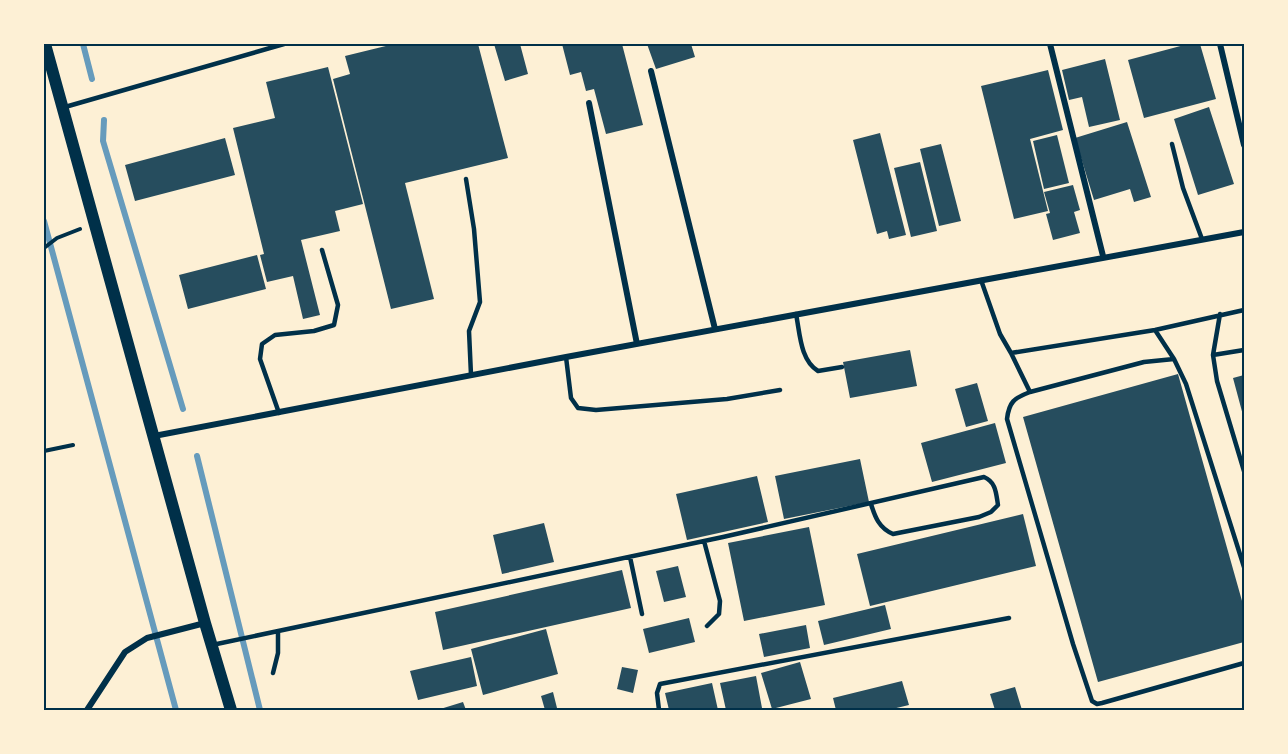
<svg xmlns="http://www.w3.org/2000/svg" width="1288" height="754" font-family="Jost,sans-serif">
	<rect width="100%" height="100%" fill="#fdf0d5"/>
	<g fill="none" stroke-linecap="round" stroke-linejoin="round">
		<!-- stream -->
		<path stroke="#669bbc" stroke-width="6" d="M83,44L92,79
			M104,120L103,141L183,409
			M44,221L176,710
			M197,456L260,710"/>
	</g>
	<!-- building -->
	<path fill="#264d5e" d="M394,44H478L508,158L405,183L434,299L391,309L333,79L350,74L345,56Z
		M494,44H520L528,74L505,81Z
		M562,44H622L643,125L606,134L594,89L586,91L581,72L570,75Z
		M647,44H691L695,57L656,69Z
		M1188,44H1200L1216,99L1144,118L1128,60Z
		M1105,59L1120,120L1089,127L1082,97L1069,100L1062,70Z
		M328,67L363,204L335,211L340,231L301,240L320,315L303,319L293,276L267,282L260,255L264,254L233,128L275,118L266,82Z
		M1048,70L1063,130L1030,139L1048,211L1014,219L981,86Z
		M1209,107L1234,184L1198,195L1174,119Z
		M1127,122L1151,197L1134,202L1130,189L1094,200L1075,138Z
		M880,133L906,235L889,239L887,231L877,234L853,140Z
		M1057,135L1069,183L1044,189L1033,141Z
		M225,138L235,175L135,201L125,165Z
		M941,144L961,221L939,226L920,149Z
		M920,162L937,231L911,237L894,168Z
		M1073,185L1080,210L1074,212L1080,233L1053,240L1046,214L1050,213L1044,192Z
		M257,255L266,289L188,309L179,275Z
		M910,350L917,386L850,398L843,362Z
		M1178,374L1244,608V642L1098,682L1023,417Z
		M1244,375V419L1233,378Z
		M977,383L988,421L966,427L955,389Z
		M995,423L1006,463L932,482L921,443Z
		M860,459L869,502L784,519L775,476Z
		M757,476L768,522L687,540L676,494Z
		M1023,514L1036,566L870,606L857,554Z
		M544,523L554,562L502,574L493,535Z
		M809,527L825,605L744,621L728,543Z
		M678,566L686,597L664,602L656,571Z
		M622,570L631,608L443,650L435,612Z
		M885,605L891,629L824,645L818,621Z
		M689,618L695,642L649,653L643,629Z
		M806,625L810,648L764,657L759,634Z
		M546,629L558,674L483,695L471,649Z
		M471,657L477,686L418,700L410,671Z
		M800,662L811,699L772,709L761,673Z
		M622,667L638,670L633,693L617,689Z
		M756,676L762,708L751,710H726L720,683Z
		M902,681L909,705L888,710H836L833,698Z
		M712,683L718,710H669L665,693Z
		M1015,687L1022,710H995L990,694Z
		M553,692L557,708L545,710L541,696Z
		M463,702L466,710H437Z"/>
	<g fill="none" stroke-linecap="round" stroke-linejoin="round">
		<!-- path -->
		<path stroke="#003049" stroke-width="4" d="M44,248L57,238L80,229
			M44,451L73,445"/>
		<!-- service -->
		<path stroke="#003049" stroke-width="4.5" d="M65,107L284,44
			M1172,144L1183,188L1202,239
			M466,179L474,229L480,302L469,331L471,375
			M981,280L1000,334L1011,353L1155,330L1244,310
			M796,314C800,333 800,360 818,371L842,367
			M1155,330L1174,359L1144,362L1030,392C1014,398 1009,402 1007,419L1073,644L1092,701L1097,704L1102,703L1244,663
			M1244,350L1213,355L1217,381L1244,471
			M1011,353L1030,392
			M1213,355L1220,314
			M566,357L571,398L578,408L596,410L727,399L780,390
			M1174,359L1186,384L1244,567
			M279,413L260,359L262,344L275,335L314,331L334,325L338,305L322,250
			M704,541L720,601L719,614L707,626
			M630,557L642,614
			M212,645L723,537L984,477C996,482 996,493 998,505L991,512L979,517L893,534C879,528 875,517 871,504
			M273,673L278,653V631
			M659,710L657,693L660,684L1009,618"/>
		<!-- minor -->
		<path stroke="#003049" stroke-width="6" d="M1050,44L1103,256
			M1220,44L1244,145
			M651,71L715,329
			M589,103L637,344
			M154,436L566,357L1244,232
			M87,710L125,652L147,638L205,623"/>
		<!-- secondary -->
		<path stroke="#003049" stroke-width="12" d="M45,44L205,623L231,710"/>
	</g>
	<!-- border -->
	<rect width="1288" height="754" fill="none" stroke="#fdf0d5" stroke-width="90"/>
	<rect x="45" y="45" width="1198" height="664" fill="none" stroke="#003049" stroke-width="2"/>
</svg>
